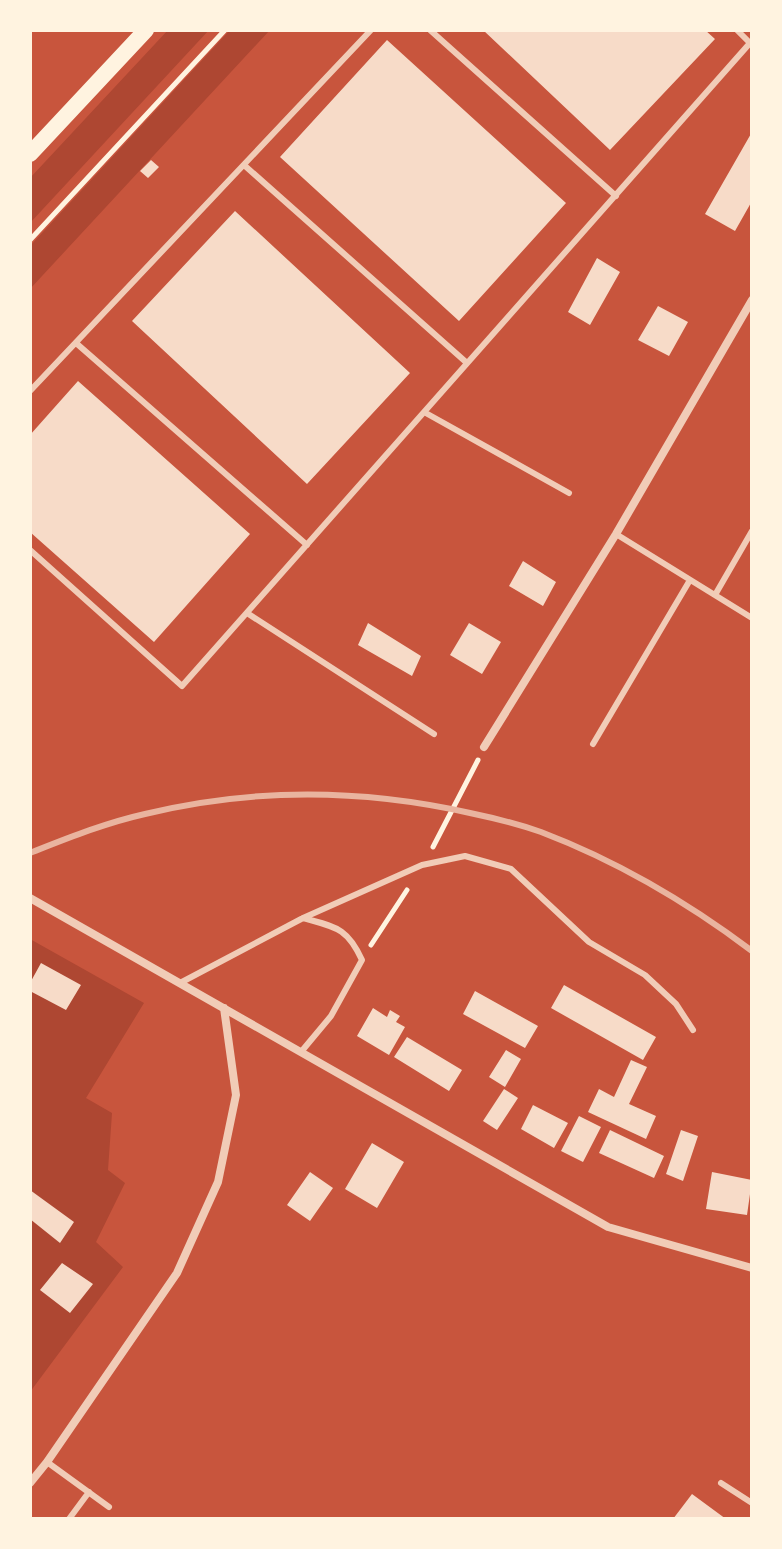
<svg xmlns="http://www.w3.org/2000/svg" width="782" height="1549" font-family="'IBM Plex Sans',sans-serif">
	<rect width="100%" height="100%" fill="#c8553d"/>
	<!-- green -->
	<path fill="#ae4732" d="M168,30H209L30,223V178Z
		M230,30H270L30,289V246Z
		M30,939L144,1003L86,1098L112,1113L108,1170L125,1183L96,1242L123,1267L30,1392Z"/>
	<!-- building -->
	<path fill="#f7dbc8" d="M483,30H705L715,39L610,150Z
		M387,40L566,203L459,321L280,157Z
		M752,132V201L735,231L705,214Z
		M151,160L159,167L148,178L140,171Z
		M235,211L410,373L307,484L132,321Z
		M597,258L620,272L590,325L568,312Z
		M658,306L688,322L669,356L638,340Z
		M78,381L250,534L154,642L30,532V435Z
		M523,561L556,582L543,606L509,586Z
		M368,623L421,656L412,676L358,645Z
		M469,623L501,642L482,674L450,655Z
		M41,963L81,985L66,1010L30,991V983Z
		M564,985L656,1037L643,1060L551,1008Z
		M475,991L538,1026L525,1048L463,1014Z
		M373,1008L387,1017L390,1010L400,1016L396,1022L405,1027L389,1055L357,1036Z
		M407,1037L462,1070L449,1091L394,1057Z
		M506,1050L521,1059L505,1087L489,1077Z
		M631,1060L647,1067L629,1104L656,1116L646,1139L588,1112L599,1089L614,1097Z
		M504,1089L518,1098L497,1130L483,1121Z
		M533,1105L568,1123L554,1148L521,1129Z
		M579,1116L601,1127L583,1162L561,1151Z
		M610,1130L664,1156L654,1178L599,1153Z
		M681,1130L698,1136L683,1181L666,1174Z
		M372,1143L404,1162L377,1208L345,1189Z
		M310,1172L333,1188L310,1221L287,1205Z
		M712,1172L752,1180L747,1215L706,1209Z
		M30,1190L74,1222L60,1243L30,1219Z
		M62,1263L93,1284L70,1313L40,1290Z
		M692,1494L726,1519H673Z"/>
	<g fill="none" stroke-linecap="round" stroke-linejoin="round">
		<!-- path -->
		<path stroke="#fff3e0" stroke-width="5" d="M30,240L225,30
			M433,847L478,760
			M371,945L407,890"/>
		<!-- service -->
		<path stroke="#f1ccb7" stroke-width="6" d="M430,30L616,196
			M244,165L467,363
			M76,343L307,545
			M30,391L371,30
			M424,412L569,493
			M616,534L752,618
			M30,550L182,686L750,43L737,30
			M715,595L752,531
			M247,613L434,734
			M593,744L690,580
			M180,983L303,918L422,865L465,856L511,869L589,942L645,975L676,1004L693,1030
			M301,1052L331,1016L362,960C347,927 335,927 303,918
			M47,1462L109,1507
			M721,1483L752,1503
			M69,1519L89,1492"/>
		<!-- minor -->
		<path stroke="#f1ccb7" stroke-width="8" d="M484,747L616,534L752,300
			M30,898L608,1227L752,1268
			M30,1483L47,1462L177,1273L218,1182L236,1095L224,1008"/>
		<!-- secondary -->
		<path stroke="#fff3e0" stroke-width="16" d="M30,154L146,30"/>
		<!-- rail -->
		<path stroke="#e9b49f" stroke-width="6" d="M30,853C68,838 105,823 145,814C252,788 363,789 470,813C494,818 518,824 541,832C617,861 687,902 752,951"/>
	</g>
	<!-- border -->
	<rect width="782" height="1549" fill="none" stroke="#fff3e0" stroke-width="64"/>
</svg>
